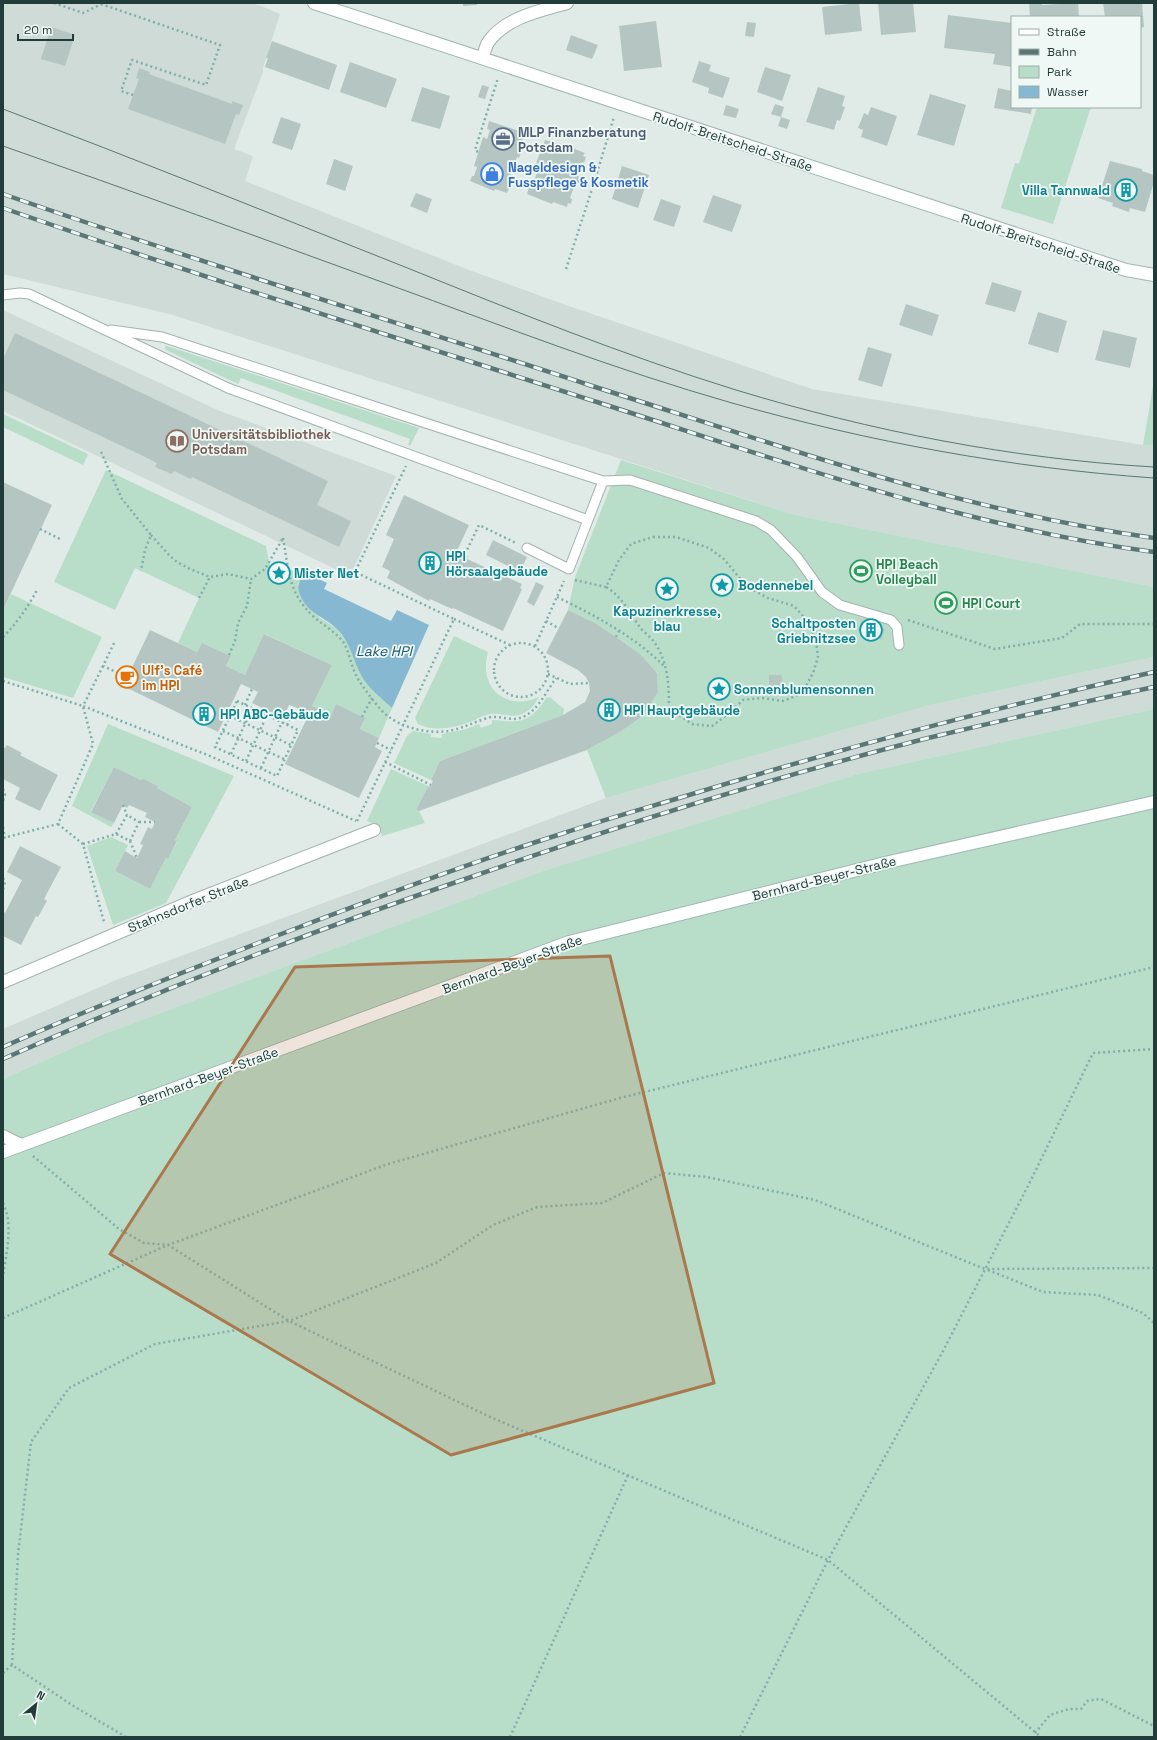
<svg xmlns="http://www.w3.org/2000/svg" width="1157" height="1740" font-family="'Space Grotesk',sans-serif">
	<rect width="100%" height="100%" fill="#e0ebe8"/>
	<!-- built -->
	<path fill="#cedbd7" d="M3,3H251L261,6L280,14L263,68V72L234,149L253,156L245,181L469,270L563,304L812,389L1143,445H1154V587L795,515L173,315L3,274Z
		M3,310L220,411L396,476L350,576L3,411Z
		M1154,657V709L858,774L543,871L104,1034L3,1079V1029L116,980L606,798L930,705Z"/>
	<!-- green -->
	<path fill="#b8ddc9" d="M1037,107H1091L1053,224L1001,208L1015,163L1019,164Z
		M165,346H167L419,428L410,446L408,445L410,439L241,378L238,384L166,350Z
		M1154,380V445H1143Z
		M3,414L88,454L83,465L3,427Z
		M621,460L795,515L1154,587V657L930,705L606,798L587,750L620,732L643,716L658,692L657,673L641,655L616,637L595,623L568,610L575,577Z
		M106,470L266,546L270,567L304,572L298,584L319,617L337,629L350,646L361,675L374,692L392,708L379,738L360,729L365,718L336,704L331,715L312,706L332,665L265,634L245,675L226,666L231,657L229,655L202,643L197,652L178,643L199,598L135,568L115,610L54,582Z
		M11,594L102,637L73,698L3,677V610Z
		M454,636L488,652C478,687 505,712 539,697C535,704 531,710 522,714C510,719 498,711 486,715C482,716 478,718 475,720C457,727 436,733 418,724L415,718Z
		M547,697L551,698L564,709L563,715L440,761L431,780L394,763L407,736L413,731L431,734V737L442,738V734L466,729L479,724L481,728L492,724V720C510,721 523,726 538,709C542,705 544,701 547,697Z
		M1154,709V1737H3V1079L104,1034L543,871L858,774Z
		M108,724L234,776L166,903L113,925L87,846L111,837L128,845L115,871L150,889L166,858L168,859L177,842L175,840L192,807L157,788L158,786L142,778L141,780L114,767L91,811L114,823L111,827L72,806Z
		M391,769L428,786L416,810L419,811L425,823L382,836L379,826L367,821Z"/>
	<!-- water -->
	<path fill="#87b8d1" d="M304,572L327,583L324,589L391,621L397,610L429,625L392,708C381,698 368,688 361,675C352,658 351,643 337,629C324,616 308,614 300,595C296,586 300,580 304,572Z"/>
	<!-- building -->
	<path fill="#b5c6c2" d="M463,3H477V5L463,6Z
		M859,3L862,31L825,35L822,7Z
		M878,3H913L916,32L881,35Z
		M1029,3H1041L1042,5L1078,3L1079,17H1030Z
		M1103,3H1142L1144,27L1140,28V17H1105Z
		M948,15L1012,23V67L993,64L995,54L944,48Z
		M656,21L662,67L624,71L619,26Z
		M747,22L756,23L754,37L745,36Z
		M51,27L75,35L65,66L41,59Z
		M571,35L598,45L592,59L566,50Z
		M272,41L337,65L329,90L265,67L268,58H266Z
		M699,61L711,65L709,71L730,78L723,98L708,93L709,88L692,82Z
		M350,62L397,79L386,108L340,92Z
		M765,67L791,75L782,101L757,92Z
		M139,68L150,72L149,74L232,104V101L243,105L239,115L236,114L225,144L128,109L139,79L136,78Z
		M482,85L489,87L485,99L478,97Z
		M422,87L450,96L440,129L411,121Z
		M818,87L845,96L842,106L845,107L840,121L837,120L834,130L806,122Z
		M998,88L1012,91V107H1032L1031,114L994,108Z
		M930,94L966,105L954,146L917,135Z
		M775,104L784,107L781,117L771,114Z
		M726,105L739,109L736,118L723,115Z
		M871,107L897,116L887,146L861,137L863,130L858,128L864,113L868,115Z
		M281,117L301,124L292,150L272,143Z
		M781,117L790,120L787,129L778,126Z
		M489,121L525,133L519,152L521,153L519,158L517,157L510,177L513,178L507,193L495,189L494,191L470,181L472,176H474L477,167L474,166L483,137L487,139L490,130L487,129Z
		M545,140L559,144V143L585,153L583,156L586,157L584,163L582,162L577,176H579L576,185L575,184L570,198L572,199L571,204L568,203L567,207L553,202L552,204L527,194L531,181L534,182L537,172L533,171Z
		M334,159L353,166L345,191L326,184Z
		M1110,161L1142,169V171L1154,175V182L1145,212L1130,208L1129,212L1112,206L1113,203L1098,198Z
		M622,166L649,175L638,208L612,199Z
		M416,193L432,199L427,213L410,206Z
		M713,195L742,205L732,232L703,222Z
		M661,199L681,206L674,227L653,220Z
		M992,282L1022,291L1015,312L985,304Z
		M906,304L939,315L932,336L899,325Z
		M1038,312L1067,321L1058,353L1028,344Z
		M1103,330L1137,338L1130,368L1095,360Z
		M15,333L328,481L317,505L351,521L339,547L192,477L191,479L174,471L172,474L169,473L155,467L157,463L139,454L3,390V359Z
		M868,347L892,354L882,387L858,380Z
		M3,482L52,505L3,610Z
		M404,495L469,525L456,553L460,555L461,553L465,554L468,556L467,559L522,584L520,588L522,589L503,631L453,608L452,609L430,599L429,601L387,578L390,571L382,567L394,539L386,535Z
		M493,540L527,557L520,572L486,555Z
		M536,582L544,586L534,606L527,602Z
		M568,610L595,623L616,637L641,655L657,673L658,692L643,716L620,732L587,750L419,811L416,810L428,786L430,787L433,781L431,780L440,761L563,715L585,702L590,691L589,683L586,677L578,670L546,653Z
		M862,620L885,629L881,640L858,631Z
		M150,630L197,652L202,643L229,655L231,656L226,666L245,675L264,634L332,665L312,706L331,715L336,704L365,718L360,729L379,738L375,747L382,751L359,798L285,764L309,714L295,707L289,705L283,718L252,703L258,692L241,684L218,732L123,686Z
		M769,675H782V686H769Z
		M7,745L22,753L20,755L58,775L40,811L15,799L20,788L3,779V747L5,748Z
		M114,767L141,780L142,778L158,786L157,788L192,807L175,840L177,841L168,859L166,858L150,889L115,871L125,851L137,858L143,845L140,844L148,827L152,829L155,822L145,817L147,813L129,805L127,808L123,805L114,823L91,812Z
		M20,846L61,867L44,899L47,901L38,917L36,916L21,945L3,936V911L5,913L22,880L7,872Z"/>
	<g fill="none" stroke-linecap="round" stroke-linejoin="round">
		<!-- lane casing -->
		<g stroke="#a3b3b0" stroke-width="11">
			<path id="lane" d="M3,295L20,293L29,294L228,388L588,520L569,569L527,548
				M111,330L162,337L603,481L588,520
				M603,481L630,480L756,521L771,530L797,557L822,592L840,605L891,620L897,627L899,645"/>
		</g>
		<!-- street casing -->
		<g stroke="#a3b3b0" stroke-width="14">
			<path id="street" d="M483,58C484,53 486,45 489,41C507,17 540,11 567,3
				M3,982L195,900L374,830
				M3,1136L21,1145"/>
		</g>
		<!-- secondary casing -->
		<g stroke="#9fb7b3" stroke-width="14">
			<path id="secondary" d="M314,3L1126,270L1154,275
				M3,1152L569,942L889,862L1154,802"/>
		</g>
		<!-- path -->
		<path stroke="#80afa9" stroke-width="2.5" stroke-dasharray="2 3" stroke-linecap="butt" d="M54,3L83,13L104,3
			M101,4L220,45L206,85L132,60L121,91L133,95
			M478,152L475,150L498,78
			M577,181L593,186L614,117
			M566,269L593,186
			M101,452L122,499L151,535L145,550L141,571
			M40,529L60,539
			M151,535L169,555L177,562L190,569L210,577L228,574L251,579L265,569L283,538
			M653,537H676L709,548L724,559L742,581L751,589L768,598L794,606L803,616L811,628L816,641L818,657L813,673L805,688L796,696L783,701L762,698L743,700L727,715L712,726L692,724L669,708C669,685 668,661 654,642C650,636 643,632 639,626C629,611 622,597 606,587L619,560L631,544Z
			M283,538C289,571 288,593 314,617C324,626 336,632 344,643C350,654 352,671 360,682C365,690 381,712 389,717C405,729 433,735 453,730C465,727 475,722 487,718C496,715 505,719 514,719C535,718 545,693 556,678
			M465,554L479,525L516,543
			M575,580L606,587
			M557,597C596,616 634,636 665,667
			M199,598L210,577
			M454,619L510,645
			M908,620L995,649L1062,638L1080,624H1154
			M546,621L558,628
			M3,637C17,623 28,607 37,590
			M616,637L619,631
			M114,643L103,666L127,677
			M494 670a27 27 0 1 1 54 0a27 27 0 1 1-54 0Z
			M535,646L564,581
			M229,655L235,641L238,623L247,606L251,579
			M103,666L83,706L210,756L356,821
			M548,674L570,684L589,683
			M3,681L83,706L93,744L58,824L3,838
			M237,701L298,730L277,776L215,747Z
			M245,705L252,689
			M230,716L291,745
			M362,717L372,698
			M287,725L295,707
			M223,731L284,759
			M377,743L391,750
			M231,754L252,709
			M246,761L267,715
			M385,762L431,785
			M261,768L282,722
			M3,789L5,794L3,801
			M123,805L127,815
			M357,821L454,619L355,572L406,466
			M139,822H155
			M58,824L83,844L104,922
			M3,827L5,838
			M130,841L137,858
			M83,844L116,834L130,841L139,822L127,815L116,834
			M3,878L5,882L3,890
			M33,1156L119,1229L144,1243L168,1245L289,1321L490,1417L828,1560L1041,1737
			M3,1203C14,1225 6,1253 3,1277
			M988,1270L1043,1292L1098,1295L1143,1313L1154,1323
			M3,1318L168,1245L388,1164L620,1098L1154,967
			M12,1665L18,1555L31,1442L69,1388L155,1344L289,1321L436,1263L493,1225L537,1207L602,1203L664,1173L707,1177L815,1200L985,1269L1154,1268
			M3,1673L12,1665L75,1707L126,1737
			M1035,1733L1050,1715L1069,1709H1081L1087,1701L1101,1699L1154,1726
			M510,1737L628,1475
			M740,1737L828,1560L942,1353L1031,1180L1093,1053L1154,1049"/>
		<!-- lane -->
		<use href="#lane" stroke="#fff" stroke-width="9"/>
		<!-- street -->
		<use href="#street" stroke="#fff" stroke-width="12"/>
		<!-- secondary -->
		<use href="#secondary" stroke="#fff" stroke-width="12"/>
		<!-- tram -->
		<path stroke="#5b7775" stroke-width="1" d="M3,109C138,160 271,214 405,267C514,311 623,355 736,390C871,431 1013,459 1154,467
			M3,146C132,191 261,238 390,285C503,326 616,370 732,403C870,442 1011,468 1154,478"/>
		<!-- rail casing -->
		<g stroke="#5b7775" stroke-width="4.5">
			<path id="rail" d="M3,194C197,262 394,321 589,385C775,444 960,511 1154,538
				M3,208C201,277 401,339 600,403C782,461 964,527 1154,552
				M3,1047C100,1004 198,966 297,928C384,895 472,862 561,834C603,820 646,808 689,795C843,748 997,707 1154,672
				M3,1059C157,991 314,930 474,876C623,824 775,777 928,738C1003,720 1079,703 1154,687"/>
		</g>
		<!-- rail -->
		<use href="#rail" stroke="#f0f8f5" stroke-width="3" stroke-dasharray="9" stroke-linecap="butt"/>
	</g>
	<!-- marked area -->
	<path fill="#aa784c" fill-opacity="0.2" stroke="#aa784c" stroke-width="3" stroke-linejoin="round" d="M610,956L714,1383L451,1455L110,1254L295,967Z"/>
	<!-- icons -->
	<defs>
		<g id="office-ring" transform="scale(1.15)"><circle r="9.5" fill="#f0f8f5" stroke="#5c6f8a" stroke-width="1.5"/><path d="M-6-3h4V-5.5h4V-3h4V5H-6ZM-1-4.5V-3h2v-1.5ZM-6 0V1H6V0Z" fill="#5c6f8a"/></g>
		<g id="shop-ring" transform="scale(1.15)"><circle r="9.5" fill="#f0f8f5" stroke="#3f7fe0" stroke-width="1.5"/><path d="M-5-2.5h2.3a2.7 3.5 0 0 1 5.4 0H5L5.5 6h-11ZM-1.5-2.5h3a1.5 2.3 0 0 0-3 0Z" fill="#3f7fe0"/></g>
		<g id="building-ring" transform="scale(1.15)"><circle r="9.5" fill="#f0f8f5" stroke="#0f9aa8" stroke-width="1.5"/><path d="M-4-6H4V6H1V3H-1V6H-4ZM-2.5-4.3h1.7v1.8h-1.7ZM.8-4.3h1.7v1.8H.8ZM-2.5-1h1.7V.8h-1.7ZM.8-1h1.7V.8H.8Z" fill="#0f9aa8"/></g>
		<g id="library-ring" transform="scale(1.15)"><circle r="9.5" fill="#f0f8f5" stroke="#8d6e63" stroke-width="1.5"/><path d="M-6-4Q-3-5.5-.7-3.5V5Q-3 3-6 4ZM6-4Q3-5.5 .7-3.5V5Q3 3 6 4Z" fill="#8d6e63"/></g>
		<g id="stadium-ring" transform="scale(1.15)"><circle r="9.5" fill="#f0f8f5" stroke="#2e9e5b" stroke-width="1.5"/><path d="M0-5a6.5 5 0 1 0 0 10a6.5 5 0 1 0 0-10ZM-3.5-1.8h7v3.6h-7Z" fill="#2e9e5b"/></g>
		<g id="sight-ring" transform="scale(1.15)"><circle r="9.5" fill="#f0f8f5" stroke="#0f9aa8" stroke-width="1.5"/><path d="M0-6L1.8-2.2L6-1.7L2.9 1.2L3.7 5.4L0 3.3L-3.7 5.4L-2.9 1.2L-6-1.7L-1.8-2.2Z" fill="#0f9aa8"/></g>
		<g id="cafe-ring" transform="scale(1.15)"><circle r="9.5" fill="#f0f8f5" stroke="#e8710a" stroke-width="1.5"/><path d="M-5.5-4.5H6V0H3Q3 3.5 0 3.5H-2.5Q-5.5 3.5-5.5 0ZM3-3.2v2h1.7v-2ZM-6 4.5H4V6H-6Z" fill="#e8710a"/></g>
	</defs>
	<g fill-rule="evenodd">
		<use href="#office-ring" x="503" y="139"/>
		<use href="#shop-ring" x="492" y="174"/>
		<use href="#building-ring" x="1126" y="190"/>
		<use href="#library-ring" x="177" y="441"/>
		<use href="#building-ring" x="430" y="563"/>
		<use href="#stadium-ring" x="861" y="571"/>
		<use href="#sight-ring" x="279" y="573"/>
		<use href="#sight-ring" x="722" y="585"/>
		<use href="#sight-ring" x="667" y="589"/>
		<use href="#stadium-ring" x="946" y="603"/>
		<use href="#building-ring" x="871" y="630"/>
		<use href="#cafe-ring" x="127" y="677"/>
		<use href="#sight-ring" x="719" y="689"/>
		<use href="#building-ring" x="609" y="710"/>
		<use href="#building-ring" x="204" y="714"/>
	</g>
	<g text-anchor="middle" stroke-width="3.5" stroke-linejoin="round" paint-order="stroke">
		<!-- service labels -->
		<g font-size="13" font-weight="bold" fill="#4e5e75" stroke="#f0f8f5" text-anchor="start">
			<text x="518" y="137">MLP Finanzberatung<tspan x="518" dy="15">Potsdam</tspan></text>
		</g>
		<!-- street labels -->
		<g font-size="13" fill="#213c39" stroke="#f0f8f5">
			<text transform="translate(733 141) rotate(18)" y="5">Rudolf-Breitscheid-Straße</text>
			<text transform="translate(1041 243) rotate(18)" y="5">Rudolf-Breitscheid-Straße</text>
			<text transform="translate(824 878) rotate(-14)" y="5">Bernhard-Beyer-Straße</text>
			<text transform="translate(188 904) rotate(-22)" y="5">Stahnsdorfer Straße</text>
			<text transform="translate(512 964) rotate(-20)" y="5">Bernhard-Beyer-Straße</text>
			<text transform="translate(208 1076) rotate(-20)" y="5">Bernhard-Beyer-Straße</text>
		</g>
		<!-- shop labels -->
		<g font-size="13" font-weight="bold" fill="#366cbe" stroke="#f0f8f5" text-anchor="start">
			<text x="508" y="172">Nageldesign &amp;<tspan x="508" dy="15">Fusspflege &amp; Kosmetik</tspan></text>
		</g>
		<!-- culture labels -->
		<g font-size="13" font-weight="bold" fill="#0d838f" stroke="#f0f8f5" text-anchor="start">
			<text x="1110" y="195" text-anchor="end">Villa Tannwald</text>
			<text x="446" y="561">HPI<tspan x="446" dy="15">Hörsaalgebäude</tspan></text>
			<text x="294" y="578">Mister Net</text>
			<text x="738" y="590">Bodennebel</text>
			<text x="667" y="616" text-anchor="middle">Kapuzinerkresse,<tspan x="667" dy="15">blau</tspan></text>
			<text x="856" y="628" text-anchor="end">Schaltposten<tspan x="856" dy="15">Griebnitzsee</tspan></text>
			<text x="734" y="694">Sonnenblumensonnen</text>
			<text x="624" y="715">HPI Hauptgebäude</text>
			<text x="220" y="719">HPI ABC-Gebäude</text>
		</g>
		<!-- education labels -->
		<g font-size="13" font-weight="bold" fill="#785e54" stroke="#f0f8f5" text-anchor="start">
			<text x="192" y="439">Universitätsbibliothek<tspan x="192" dy="15">Potsdam</tspan></text>
		</g>
		<!-- leisure labels -->
		<g font-size="13" font-weight="bold" fill="#27864d" stroke="#f0f8f5" text-anchor="start">
			<text x="876" y="569">HPI Beach<tspan x="876" dy="15">Volleyball</tspan></text>
			<text x="962" y="608">HPI Court</text>
		</g>
		<!-- food labels -->
		<g font-size="13" font-weight="bold" fill="#c56008" stroke="#f0f8f5" text-anchor="start">
			<text x="142" y="675">Ulf's Café<tspan x="142" dy="15">im HPI</tspan></text>
		</g>
		<!-- water labels -->
		<g font-size="14" font-style="italic" fill="#1a5778" stroke="#f0f8f5">
			<text x="384" y="656">Lake HPI</text>
		</g>
	</g>
	<!-- border -->
	<rect width="1157" height="1740" fill="none" stroke="#213c39" stroke-width="8"/>
	<!-- legend -->
	<rect x="1011" y="16" width="130" height="92" fill="#f0f8f5" stroke="#9dadaa"/>
	<rect x="1019" y="29" width="20" height="6" fill="#ffffff" stroke="#9dadaa"/>
	<text x="1047" y="36" font-size="12" fill="#213c39">Straße</text>
	<rect x="1019" y="49" width="20" height="6" fill="#5b7775" stroke="#9dadaa"/>
	<text x="1047" y="56" font-size="12" fill="#213c39">Bahn</text>
	<rect x="1019" y="66" width="20" height="12" fill="#b8ddc9" stroke="#9dadaa"/>
	<text x="1047" y="76" font-size="12" fill="#213c39">Park</text>
	<rect x="1019" y="86" width="20" height="12" fill="#87b8d1" stroke="#9dadaa"/>
	<text x="1047" y="96" font-size="12" fill="#213c39">Wasser</text>
	<!-- north arrow -->
	<g transform="translate(36 1704) rotate(29)" stroke="#f0f8f5" stroke-width="3" paint-order="stroke">
	<path d="M0-3L7 15L0 10L-7 15Z" fill="#213c39"/>
	<text y="-6" font-size="11" font-weight="bold" text-anchor="middle" fill="#213c39">N</text>
	</g>
	<!-- scale -->
	<path d="M18 34v6h55v-6" fill="none" stroke="#213c39" stroke-width="2"/>
	<text x="24" y="34" font-size="12" fill="#213c39" stroke="#f0f8f5" stroke-width="3" paint-order="stroke">20 m</text>
</svg>
